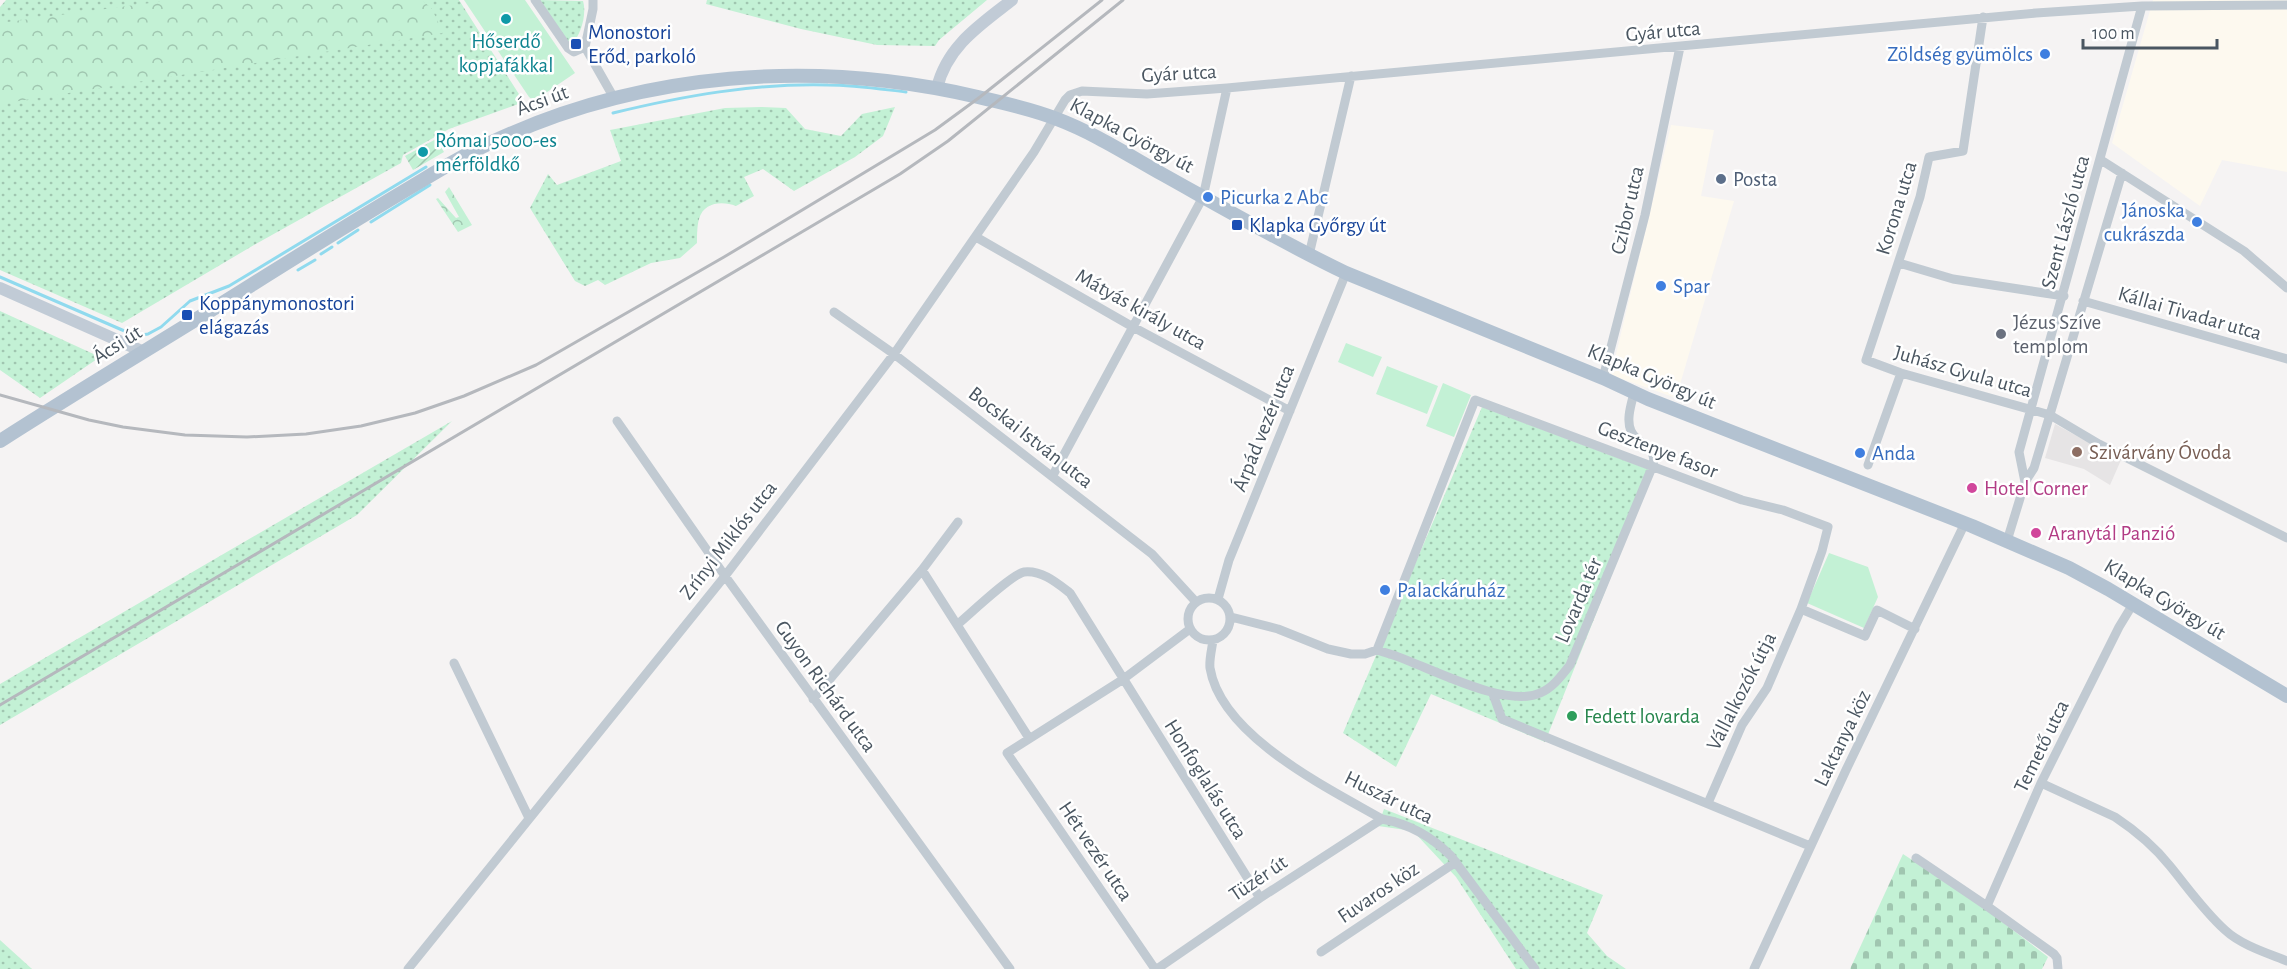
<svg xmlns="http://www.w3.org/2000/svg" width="2287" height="969" font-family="'Alegreya Sans',sans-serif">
	<defs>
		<pattern id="grass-dots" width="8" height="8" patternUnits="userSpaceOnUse" patternTransform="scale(1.5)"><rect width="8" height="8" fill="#c3f1d5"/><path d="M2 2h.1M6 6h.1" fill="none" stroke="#a0c6b0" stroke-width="1.8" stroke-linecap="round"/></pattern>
		<pattern id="forest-crowns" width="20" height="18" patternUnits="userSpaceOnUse" patternTransform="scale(1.5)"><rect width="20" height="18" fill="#c3f1d5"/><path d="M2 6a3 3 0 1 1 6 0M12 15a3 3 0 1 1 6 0" fill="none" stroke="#a0c6b0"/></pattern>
		<pattern id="cemetery-stones" width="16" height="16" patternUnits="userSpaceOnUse" patternTransform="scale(1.5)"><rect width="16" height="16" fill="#c3f1d5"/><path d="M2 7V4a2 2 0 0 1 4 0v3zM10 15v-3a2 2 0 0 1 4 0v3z" fill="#a0c6b0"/></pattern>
		<pattern id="garden-furrows" width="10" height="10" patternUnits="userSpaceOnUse" patternTransform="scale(1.5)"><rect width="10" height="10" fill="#c3f1d5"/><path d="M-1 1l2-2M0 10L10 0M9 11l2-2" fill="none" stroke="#a0c6b0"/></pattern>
	</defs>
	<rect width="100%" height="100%" fill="#f5f3f3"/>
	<!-- commercial -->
	<path fill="#fdf9ef" d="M2153,0H2287V172L2222,160L2200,206L2112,143Z
		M1671,125L1714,130L1701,196L1734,201L1676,398L1611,375Z"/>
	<!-- education -->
	<path fill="#e6e4e5" d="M2055,424L2121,460L2110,485L2084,469L2045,458Z"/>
	<!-- grass -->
	<path fill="url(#grass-dots)" d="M6,0H459L524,102L449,129L403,155L401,163L254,245L122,323L0,270V7Z
		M538,0L583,1C587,14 581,36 571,45Z
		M707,0H987L939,40L935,46L877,45L801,29L706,4Z
		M761,107L786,108L805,129L841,136L862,114L895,107L883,136L855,157L794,191L763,169L744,177L754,196L736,206C722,201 704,202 699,219C697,226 697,236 697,243L680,258L651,263L605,285L598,280L585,286L575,281L530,208L548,174L557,185L621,161L610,130L725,108Z
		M0,311L100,357L40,398L0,370Z
		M1482,407L1653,471L1545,742L1431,694L1396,767L1343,733Z
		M452,421L357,515L0,725V684Z
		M1384,809L1603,895L1587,933L1607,956L1626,969H1516L1456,877L1413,831L1378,826Z
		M0,940L32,969H0Z"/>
	<!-- forest -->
	<path fill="url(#forest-crowns)" d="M173,0H422L432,9L443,33L0,104V23Z
		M449,187L472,225L458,232L436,199L438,198L456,218L459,217L445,192Z"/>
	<!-- cemetery -->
	<path fill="url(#cemetery-stones)" d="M1903,854L1979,904L2048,957L2042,969H1850Z"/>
	<!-- park -->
	<path fill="#c3f1d5" d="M464,0H525L575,73L534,101L529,97Z
		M1346,343L1382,357L1373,377L1338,362Z
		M1387,366L1438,386L1427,414L1376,394Z
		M1443,383L1471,395L1454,437L1426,426Z
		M1829,553L1868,567L1878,597L1864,628L1807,603Z"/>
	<!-- garden -->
	<path fill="url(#garden-furrows)" d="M436,139L444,152L413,170L405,156Z"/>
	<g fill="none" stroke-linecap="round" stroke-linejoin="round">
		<!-- stream -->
		<path stroke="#90daee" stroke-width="3" d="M613,113C683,96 755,83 828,85C854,85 880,89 906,92
			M371,222L430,185
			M338,243L358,230
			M321,254L332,247
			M298,270L315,260
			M0,277L136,336L148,334L161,327L190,301L229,286L426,167"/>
		<!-- street -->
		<path stroke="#c1cad2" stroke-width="9" d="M535,0L568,48L574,52L585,47
			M593,0V9L585,47L614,98
			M1983,17L1963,151L1929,157L1920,197L1866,360L1901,373L2050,415L2099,444L2287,538
			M2101,160L2244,251L2287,288
			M976,237L1133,327L1290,411
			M1309,255L1351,76
			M1899,263L1953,279L2064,296
			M2083,301L2287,359
			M834,312L894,354L1152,554L1196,602
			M1603,378L1645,215L1680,47
			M617,421L725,576L1010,969
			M1868,465L1901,373
			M1053,475L1203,197L1227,88
			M2025,482L2019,452L2142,6
			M2007,541L2025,482L2034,468L2122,173
			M922,570L1029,738
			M1188 619a21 21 0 1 1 42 0a21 21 0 1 1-42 0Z
			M1218,599L1229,560L1346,273
			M1801,609L1865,636L1877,610L1915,629
			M1231,617L1278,629L1328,649L1351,654H1365L1377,650L1393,655C1429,667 1506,709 1540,693C1553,688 1562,675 1570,665L1653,465C1658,447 1638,446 1631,431C1626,420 1631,405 1634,393
			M958,624C970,614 1012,574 1024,572C1042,570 1057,583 1070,593L1260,898
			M1213,640C1212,649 1209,659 1210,668C1221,736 1328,788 1382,819C1410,824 1431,836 1451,856L1535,969
			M1377,650L1475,400L1742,500L1783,510L1828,527L1822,551L1801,609L1767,688L1742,725L1708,803
			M454,663L529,818
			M1493,694L1502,719L1810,846
			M813,699L922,570L958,522
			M2041,783L2115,817C2136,831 2155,847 2170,866C2188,888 2204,911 2225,930C2241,945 2267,953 2287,961
			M1916,858L1987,906
			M1321,952L1456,862
			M408,969L725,576L894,354L1034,152L1065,100L1070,95L1082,91L1147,94L1227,88L2036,13L2142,6L2287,5
			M1155,969L1007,753L1122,680L1190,629
			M1157,969L1260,898L1382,819
			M1754,969L1846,770L1965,523
			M2058,969L2057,958L2054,954L1987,906L2041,783L2119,627L2133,604"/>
		<!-- secondary -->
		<path stroke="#c1cbd6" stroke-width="12" d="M937,88C947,46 980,25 1012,0
			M0,288L144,352"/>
		<!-- primary -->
		<path stroke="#b3c2d1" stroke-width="14" d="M0,441C84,387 169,337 253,284C304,252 354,221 406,190C433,174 461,156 490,143C642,71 815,59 978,97C1004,103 1032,109 1057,119C1094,133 1128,155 1162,174C1223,208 1283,243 1346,273L1603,378L1648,399L1972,526L2069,568L2108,589L2287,696"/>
		<!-- rail -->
		<path stroke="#b5b8bd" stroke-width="3" d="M0,395L89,420L123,427L185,435L247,437L306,434L361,426L415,413L464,396L536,365L724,257L935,130L980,97L1102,0
			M0,705L900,174L948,141L1123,0"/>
	</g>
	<!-- markers -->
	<g fill="#0f9aa8" stroke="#fff" stroke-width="2">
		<circle cx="506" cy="19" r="6"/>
		<circle cx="423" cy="152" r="6"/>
	</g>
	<g fill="#1a4fb4" stroke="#fff" stroke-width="2">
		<rect x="570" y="38" width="12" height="12" rx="3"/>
		<rect x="1231" y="219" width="12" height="12" rx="3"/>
		<rect x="181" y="309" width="12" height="12" rx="3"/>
	</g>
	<g fill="#3f7fe0" stroke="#fff" stroke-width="2">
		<circle cx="2045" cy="54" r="6"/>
		<circle cx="1208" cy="197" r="6"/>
		<circle cx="2197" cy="222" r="6"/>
		<circle cx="1661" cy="286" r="6"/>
		<circle cx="1860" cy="453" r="6"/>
		<circle cx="1385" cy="590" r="6"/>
	</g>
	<circle fill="#5c6f8a" stroke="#fff" stroke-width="2" cx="1721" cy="179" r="6"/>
	<circle fill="#6b7280" stroke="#fff" stroke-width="2" cx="2001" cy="334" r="6"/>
	<circle fill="#8d6e63" stroke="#fff" stroke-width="2" cx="2077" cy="452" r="6"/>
	<g fill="#d1479c" stroke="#fff" stroke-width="2">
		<circle cx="1972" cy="488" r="6"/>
		<circle cx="2036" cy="533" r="6"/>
	</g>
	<circle fill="#2e9e5b" stroke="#fff" stroke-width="2" cx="1572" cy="716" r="6"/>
	<g text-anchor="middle" stroke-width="5" stroke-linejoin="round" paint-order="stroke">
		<!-- street labels -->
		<g font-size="21" fill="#4a5661" stroke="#fff">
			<text transform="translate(1663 31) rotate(-5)" y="7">Gyár utca</text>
			<text transform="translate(1179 73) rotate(-3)" y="7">Gyár utca</text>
			<text transform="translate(542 100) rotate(-20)" y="7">Ácsi út</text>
			<text transform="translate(1132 135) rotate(28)" y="7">Klapka György út</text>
			<text transform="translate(1896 208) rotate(-73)" y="7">Korona utca</text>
			<text transform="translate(1627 210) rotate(-77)" y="7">Czibor utca</text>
			<text transform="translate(2065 222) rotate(-75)" y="7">Szent László utca</text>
			<text transform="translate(1141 309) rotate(29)" y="7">Mátyás király utca</text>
			<text transform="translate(2190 313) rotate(16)" y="7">Kállai Tivadar utca</text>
			<text transform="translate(117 344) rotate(-32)" y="7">Ácsi út</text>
			<text transform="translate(1963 371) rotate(16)" y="7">Juhász Gyula utca</text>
			<text transform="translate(1652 376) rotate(23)" y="7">Klapka György út</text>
			<text transform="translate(1263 428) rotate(-68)" y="7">Árpád vezér utca</text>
			<text transform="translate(1031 437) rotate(38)" y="7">Bocskai István utca</text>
			<text transform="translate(1658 449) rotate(21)" y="7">Gesztenye fasor</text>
			<text transform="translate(728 540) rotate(-52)" y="7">Zrínyi Miklós utca</text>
			<text transform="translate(2165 599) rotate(31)" y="7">Klapka György út</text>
			<text transform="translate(1578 600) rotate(-67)" y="7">Lovarda tér</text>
			<text transform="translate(826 686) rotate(54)" y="7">Guyon Richárd utca</text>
			<text transform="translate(1741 691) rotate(-63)" y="7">Vállalkozók útja</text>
			<text transform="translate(1842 738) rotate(-64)" y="7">Laktanya köz</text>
			<text transform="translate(2041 746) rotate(-64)" y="7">Temető utca</text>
			<text transform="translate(1206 779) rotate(58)" y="7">Honfoglalás utca</text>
			<text transform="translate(1389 797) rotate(26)" y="7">Huszár utca</text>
			<text transform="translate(1096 851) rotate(56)" y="7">Hét vezér utca</text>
			<text transform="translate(1258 878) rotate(-34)" y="7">Tüzér út</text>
			<text transform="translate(1378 892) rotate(-34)" y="7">Fuvaros köz</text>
		</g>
		<!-- transit labels -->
		<g font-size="21" fill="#164399" stroke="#fff" text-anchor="start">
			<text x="588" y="39">Monostori<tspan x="588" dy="24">Erőd, parkoló</tspan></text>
			<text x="1249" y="232">Klapka Győrgy út</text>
			<text x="199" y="310">Koppánymonostori<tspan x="199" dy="24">elágazás</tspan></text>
		</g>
		<!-- culture labels -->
		<g font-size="21" fill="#0d838f" stroke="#fff">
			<text x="506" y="48">Hőserdő<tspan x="506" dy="24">kopjafákkal</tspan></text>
			<text x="435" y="147" text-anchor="start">Római 5000-es<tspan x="435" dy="24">mérföldkő</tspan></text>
		</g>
		<!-- shop labels -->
		<g font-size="21" fill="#366cbe" stroke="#fff" text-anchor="start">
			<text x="2033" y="61" text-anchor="end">Zöldség gyümölcs</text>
			<text x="1220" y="204">Picurka 2 Abc</text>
			<text x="2185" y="217" text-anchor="end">Jánoska<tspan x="2185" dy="24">cukrászda</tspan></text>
			<text x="1673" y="293">Spar</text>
			<text x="1872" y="460">Anda</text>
			<text x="1397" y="597">Palackáruház</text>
		</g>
		<!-- service labels -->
		<g font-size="21" fill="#4e5e75" stroke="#fff" text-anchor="start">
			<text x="1733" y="186">Posta</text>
		</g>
		<!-- worship labels -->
		<g font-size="21" fill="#5b616d" stroke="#fff" text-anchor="start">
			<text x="2013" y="329">Jézus Szíve<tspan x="2013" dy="24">templom</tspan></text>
		</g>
		<!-- education labels -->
		<g font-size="21" fill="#785e54" stroke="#fff" text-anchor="start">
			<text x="2089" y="459">Szivárvány Óvoda</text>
		</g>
		<!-- hotel labels -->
		<g font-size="21" fill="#b23c85" stroke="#fff" text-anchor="start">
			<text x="1984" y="495">Hotel Corner</text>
			<text x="2048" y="540">Aranytál Panzió</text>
		</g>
		<!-- leisure labels -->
		<g font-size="21" fill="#27864d" stroke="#fff" text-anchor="start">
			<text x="1584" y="723">Fedett lovarda</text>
		</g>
	</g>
	<!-- scale -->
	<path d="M2083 39v9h134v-9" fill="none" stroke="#4a5661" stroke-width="3"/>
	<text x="2092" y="39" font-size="18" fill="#4a5661" stroke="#ffffff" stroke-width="4.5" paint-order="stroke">100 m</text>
</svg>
